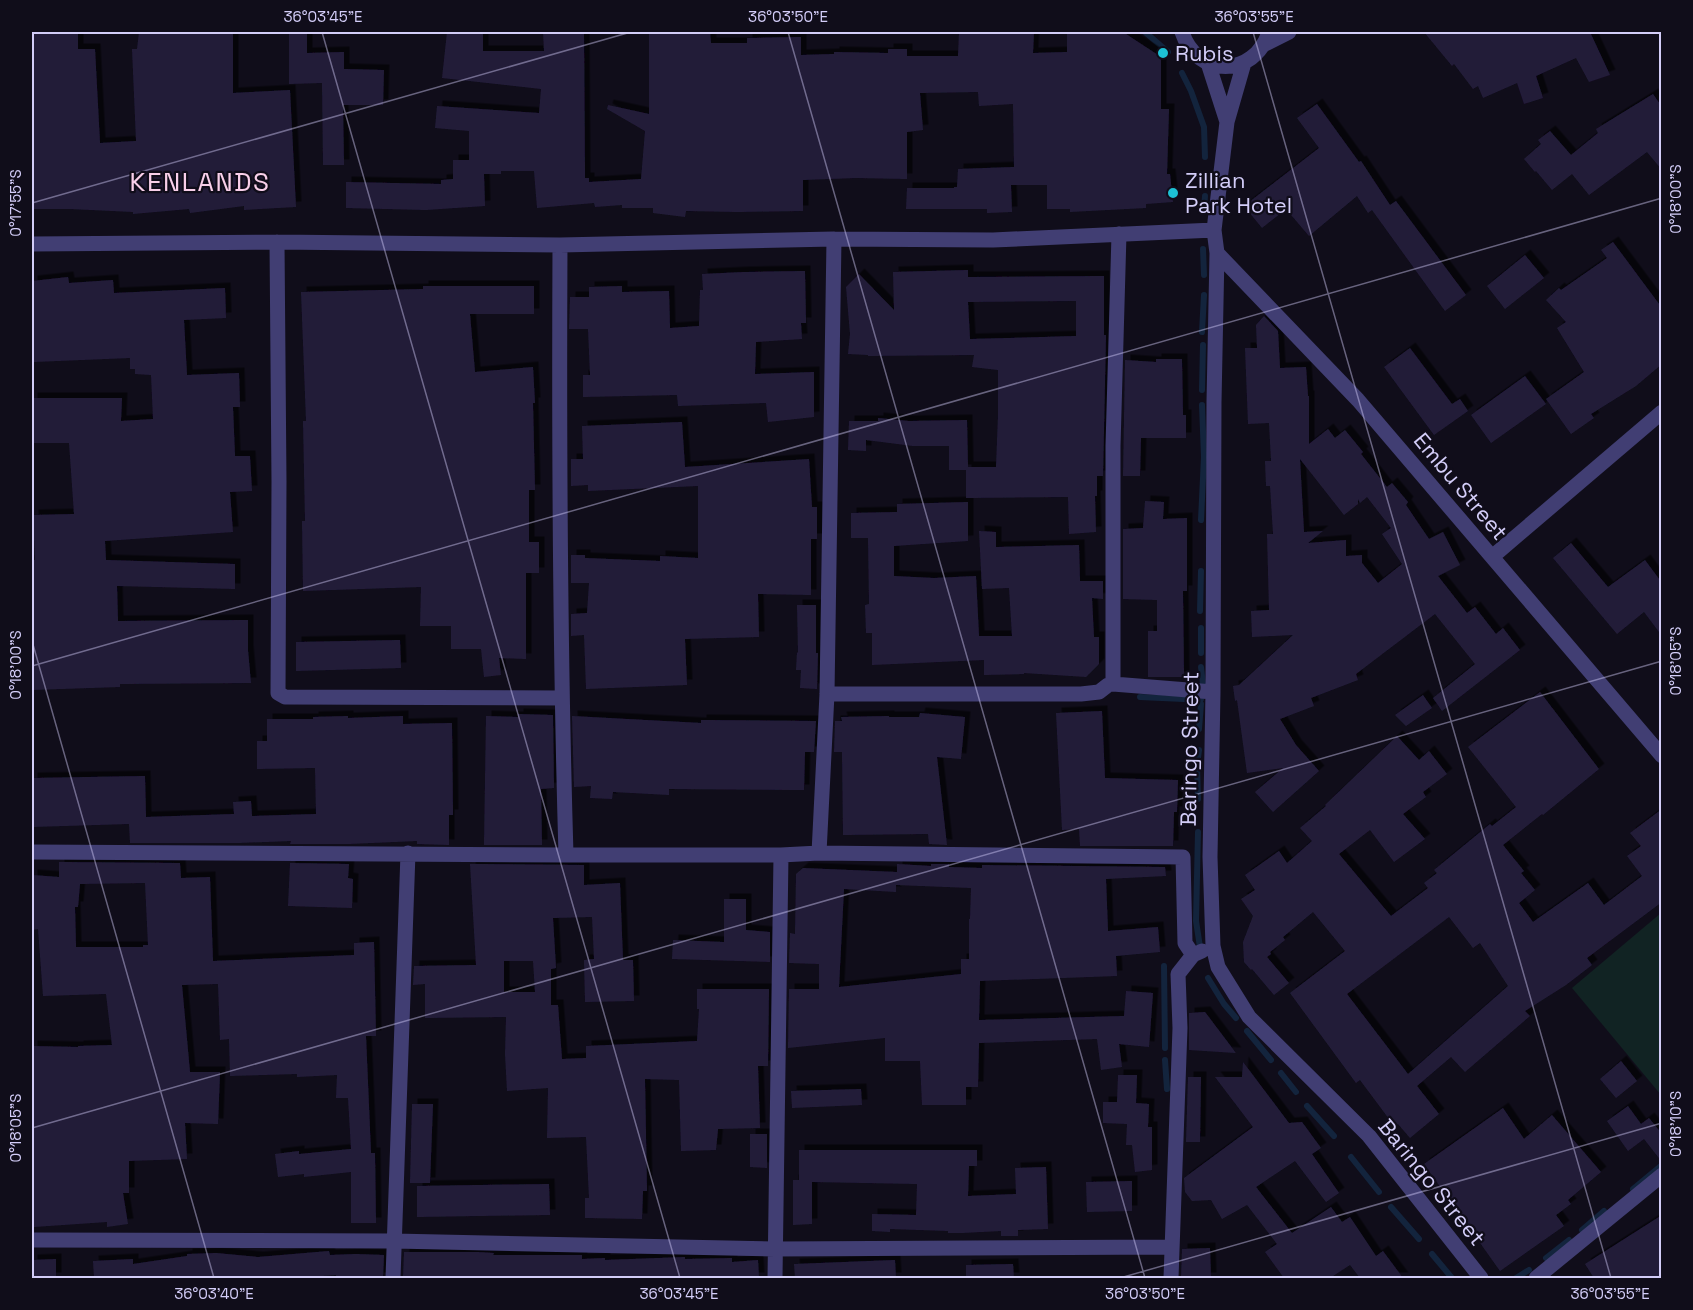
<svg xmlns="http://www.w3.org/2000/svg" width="1693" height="1310" font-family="'Space Grotesk',sans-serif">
	<defs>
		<filter id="shadow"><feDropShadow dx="5.5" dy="-5.5" stdDeviation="0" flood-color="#0009"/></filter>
	</defs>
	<rect width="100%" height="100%" fill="#100d1a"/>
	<!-- green -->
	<path fill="#112323" d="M1661,913V1095L1572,988Z"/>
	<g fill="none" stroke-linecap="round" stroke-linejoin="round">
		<!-- stream -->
		<path stroke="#13243d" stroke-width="6" d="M1145,32L1168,52
			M1182,73L1191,91L1204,127L1205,157
			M1204,210L1205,196
			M1203,249L1204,275
			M1202,332L1204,295
			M1202,390L1203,345
			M1201,520L1204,457L1202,405
			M1200,611L1201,571
			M1201,628V653
			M1201,667L1203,684
			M1140,697L1184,699
			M1197,699H1201
			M1199,729L1201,704
			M1198,799L1197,765L1199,750
			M1198,832L1196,921L1200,947
			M1164,966L1165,1048
			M1208,978L1224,1004L1236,1018
			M1247,1031L1271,1060
			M1165,1060L1167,1089
			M1281,1073L1296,1092
			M1307,1106L1334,1136
			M1351,1157L1379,1192
			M1633,1189L1662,1165
			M1391,1207L1419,1239
			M1582,1230L1604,1211
			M1432,1254L1452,1278
			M1546,1258L1569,1240
			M1516,1278L1529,1270"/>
	</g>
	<!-- building -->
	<path fill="#221c39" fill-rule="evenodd" filter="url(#shadow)" d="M32,32H78V49H95L100,143L136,141L132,49H137L139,32H233V93L290,90L296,207L244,210V206L190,213L189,209L133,214V212L70,209H32Z
		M289,32H307V53L344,52V69L384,70L383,105H343L344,165H323L322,83L289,84Z
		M447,32H483V51H544L543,32H584L585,178H589V182L641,179L645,131L607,109L608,105L649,114V32H710L711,43H747V38L801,37V55L834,54V52L888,53V49H907V56H958L959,32H1034L1033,53L1067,52V32H1123L1161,57V109H1169L1167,174H1170L1173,202L1146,204V208L1070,212V209H1047V185H1011L1012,212L987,213V209H906L907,188H954V187H957L958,169L1014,167L1013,104L979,106L978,92L920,93L923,130L907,132V179L856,178L803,180V211L738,212L686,211L685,217L653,213V208H622V205L595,207L594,203L537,208L534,171H501V174H484L485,206L426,210L346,208V182L441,184V180L453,179V160H469V131L435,128L437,106L539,113L541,89L442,78Z
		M1424,32H1590L1610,75L1589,82L1576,58L1536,76L1543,98L1524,104L1517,83L1483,98L1478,86L1473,89L1454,64L1452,66Z
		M1653,94L1662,107V170L1647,152L1589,195L1572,174L1552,190L1536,171L1535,172L1524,159L1541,144L1538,140L1550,131L1571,155L1598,133L1596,129Z
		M1317,104L1359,162L1361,161L1390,205L1396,201L1466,295L1445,311L1372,210L1368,213L1357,196L1309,236L1286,209L1262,228L1244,206L1319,148L1297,118Z
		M1613,242L1662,308V364L1636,386L1591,414L1594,418L1571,434L1546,399L1584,372L1557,328L1566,322L1546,300L1559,288L1561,290L1607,258L1601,250Z
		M1525,255L1544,278L1505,309L1487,286Z
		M968,270V277L1104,276V335H1106L1103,476H1097V496H1095L1096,532L1069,534L1068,497L966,498V470H949V446H913L866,440V451L848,450L849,421H878V418L909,421L967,420L968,467H996L998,415V370L972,367L974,355L868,356V355L848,354L850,334L846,287L859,274L894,310L893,272ZM1076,301V336L970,339L968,302Z
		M805,271L806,323H801L802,339L756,342L755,374L814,372V417L768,422L766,403L678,406L677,395L583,397V375H590L588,329H569L570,297H589V287L622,286V292L669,291L670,328L699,326L700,290H703L702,274L744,272Z
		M68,277L69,283L113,280L114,293L225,288L226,318L184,320L187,375L239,373L240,407H233L235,456H250L252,491L230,492L233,532L105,541L106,560L235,564V589L117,586L118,621L248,620V650L251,683L120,684V687L32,690V560H35L33,515L74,514L69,443H32V398H122L121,421L153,419L151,375L135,374V369H130V358L34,362V359H32V281Z
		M423,286H534V314H470L475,372L533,367L535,403H533L535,490H529V542H539V573H526V659L499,658L501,675L484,677L481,649H451V626H420L421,587L303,591L302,521H305L303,421H306L301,292L423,289Z
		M1264,316L1278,331L1280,368L1306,367L1308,396H1309V444L1328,429L1335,438L1345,430L1363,452L1361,454L1387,487L1392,483L1408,502L1406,505L1429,539L1443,532L1460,565L1438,576L1467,613L1475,607L1496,634L1503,628L1520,650L1442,711L1433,698L1475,664L1435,614L1356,674L1358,680L1311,698L1314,706L1280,719L1296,745L1319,771L1273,812L1255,792L1283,768L1247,773L1237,700L1235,701L1233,686L1239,685L1293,635L1252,637L1251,611L1269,610L1267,534H1273L1270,486H1266L1265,461H1271L1269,423L1248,424L1245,348H1257L1256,325ZM1300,459L1344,515L1358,504V499L1360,503L1367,497L1391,528L1382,534L1402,564L1378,583L1362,563V555L1346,556V540L1308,543L1323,531L1304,532Z
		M1410,348L1452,404L1460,399L1468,411L1434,435L1384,367Z
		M1156,359H1182L1183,415H1186V438H1141L1140,476H1123L1125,360L1156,362Z
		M1525,376L1546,404L1491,443L1471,415Z
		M682,422L685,467L809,459L812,507H817V539H811V595L758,594L759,637L685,639L687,685L586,689L584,635L571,636V614L587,613L589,583H571V555H585V558L660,561V556L698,558V486L588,491V485L571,486V459H583L582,426Z
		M1145,501L1164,502L1163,519L1187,518V591H1183L1184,677H1148V631H1157V600L1123,599V529L1143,528Z
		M968,502V541L894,546V576L934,578L976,576L979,636H1012L1009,588L982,589L979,531L996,532V547L1079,545L1080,581H1103V599L1092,598L1094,637H1099V664L1086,677L1024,673V674L984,675V660L872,665V633H866L865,605L869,604L868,538H851V513L897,512V504Z
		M1571,543L1608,587L1645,560L1662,583V636L1644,612L1617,634L1553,558Z
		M797,605H816V653H818L817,689L800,688L801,670H796L797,652L798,653Z
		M400,640L401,668L296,671V642Z
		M1540,692L1599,769L1543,815L1542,814L1503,845L1524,871L1521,873L1535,890L1519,903L1533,922L1588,883L1604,905L1642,876L1627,856L1641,846L1630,833L1662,809V902L1587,958L1592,965L1566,985L1525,1011L1530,1016L1465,1072L1451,1057L1417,1086L1439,1114L1410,1138L1398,1124L1395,1127L1360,1080L1356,1083L1290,993L1345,951L1313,912L1283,937L1285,940L1270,952L1271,954L1267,957L1289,983L1274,995L1252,969L1251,970L1244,962L1243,942L1253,916L1241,899L1255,890L1245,875L1279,851L1287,863L1312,841L1300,828L1326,806L1325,805L1397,736L1419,760L1429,751L1447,774L1423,792L1426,797L1403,814L1425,839L1394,862L1370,830L1339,854L1391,916L1428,888L1424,883L1437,873L1434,870L1490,824L1492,826L1516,807L1468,747ZM1449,917L1473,948L1480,943L1508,986L1408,1074L1347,994Z
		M1423,695L1432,708L1406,726L1395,715Z
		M1102,711L1105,778L1178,780L1177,812H1174L1173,846H1080L1079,829L1062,830L1056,713Z
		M920,713L965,717L961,759L937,757L947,845L929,844L928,834L843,835L842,752H834L835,721H842L841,717L889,716V717H919Z
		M518,714L553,715L554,788L541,789L542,845H484L486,716L518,717Z
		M348,716V718L403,716V724L452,723L453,815H449V845L417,844V841L349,844H290L291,841L238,843H130L129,824L32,827V778L145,776L146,817L234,814L233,802L251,801L252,816L316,814L315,768L257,769V741H267V719H313V717Z
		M572,716L701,723V720L816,721L814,752H805L804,790L669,789V795L613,792L612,799L590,798L591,786L574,787Z
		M59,862L180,863L181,878L210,877L213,961L354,955V943L374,942L376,1036H366L371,1153H375L376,1223H351V1172L304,1177V1174L278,1177L275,1154L299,1151V1154L351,1149L348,1098H336L337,1075L297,1077V1074L230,1076L229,1039L220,1040L218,984L182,985L190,1072H220L218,1124L185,1123L187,1159L129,1161V1193H123L128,1224L107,1227V1222L34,1227L32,1198V1046L78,1047V1046L112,1045L106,994L43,996L38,929L32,930V875L59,877ZM145,883L148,945H143V947H76L75,907H78L80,884Z
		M290,863L349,864L348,878L353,879L352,908L288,906Z
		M470,864L584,865V885L620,883L623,960H633L634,1001L585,1002L584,960L594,959L592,917L553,918L556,968L551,969V1005H558L562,1059L586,1058V1046L697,1041L699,1009H697V989H769L768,1066H758L760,1128L718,1129L716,1150L681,1151L679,1080L645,1079L647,1191H643L642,1219L585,1218V1198H589L586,1137L547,1138L548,1088L507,1091L505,1054L506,1017L425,1018V984L413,985L414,966L476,965ZM504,961H533L535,992H504Z
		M897,864L931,866V864H949V867L982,868V865L1165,867L1166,876L1106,879L1108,931L1158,927L1160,952L1116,956L1117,976L980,981L979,1020L1124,1016L1126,991L1153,993L1149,1047L1119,1044L1122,1067L1101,1070L1097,1039L979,1043L978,1087H966V1105H922L920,1061H885V1038L788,1048L789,989H819V964L789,963L790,933L795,934L796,874L803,868L897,872ZM896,885L971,888L970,919H969V959H961V974L839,987L844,889L896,892Z
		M724,899H746V930L770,932V962L672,959L673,940L724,942Z
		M1205,1012L1236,1053L1189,1050V1013Z
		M1621,1061L1637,1081L1616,1098L1600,1079Z
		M1243,1062L1289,1123L1302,1122L1321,1148L1312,1154L1339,1193L1326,1202L1295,1161L1256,1187L1292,1233L1331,1207L1342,1222L1350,1217L1376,1256L1383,1251L1403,1278H1360L1350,1265L1330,1278H1284L1265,1252L1277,1244L1247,1205L1222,1219L1211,1200L1192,1201L1185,1192L1184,1178L1253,1127L1215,1077H1242Z
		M1118,1075H1137L1136,1103L1149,1104L1148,1127H1152V1170L1135,1172L1132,1145H1126L1127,1124L1103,1123V1102H1117Z
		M1188,1077H1201L1200,1142H1186Z
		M861,1089L862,1105L792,1108L791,1091Z
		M412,1104H433L430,1183H410Z
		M1628,1106L1641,1124L1649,1118L1662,1134V1162L1644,1139L1628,1151L1607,1121Z
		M1503,1108L1524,1139L1552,1115L1601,1172L1568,1200L1571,1204L1556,1215L1564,1226L1500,1271L1424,1164Z
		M750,1134H767V1168L750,1167Z
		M799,1150H977V1166H969L968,1196L1016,1194L1015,1168L1046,1167L1048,1229L1018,1230V1236H1001V1231L962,1233H948V1231L890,1229V1232L872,1231V1214L916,1215L917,1184L812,1182V1224L793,1225V1180H799Z
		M1132,1181V1211L1087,1212L1086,1182Z
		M549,1184L550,1215L417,1217V1186Z
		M1662,1215V1278H1594L1585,1264Z
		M1210,1248L1211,1278H1181L1182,1249Z
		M329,1251L330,1255L356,1254L384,1255L383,1278H336V1275L294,1278H256L217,1276V1278H94L93,1261L133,1259V1264L187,1256V1254L216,1253L258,1257Z
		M404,1252H477L494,1253L493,1255H582V1259L605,1258V1260L685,1257V1259L732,1258V1262L758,1260L759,1278H403Z
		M56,1259V1278H32V1260Z
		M895,1260L896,1278H795L794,1264Z
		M1013,1264L1014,1278H966V1265Z"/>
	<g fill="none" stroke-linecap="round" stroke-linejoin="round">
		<!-- minor -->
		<path stroke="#413e73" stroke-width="15" d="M1182,32C1197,78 1254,78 1269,32
			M1263,45L1289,32
			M1208,63L1227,122
			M1244,63L1227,122L1214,230L1217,253L1214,402L1213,692L1210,857L1213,946L1218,967L1249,1017L1369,1136L1481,1278
			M277,242L279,481L278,693L285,697L561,698
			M32,244L277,242L560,245L834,239L993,240L1214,230
			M560,245C559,448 560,651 566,855
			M1217,253L1358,400L1662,756
			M1492,557L1662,412
			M1113,684L1213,692
			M827,694H1081L1099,692L1108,685L1113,684V446L1119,234
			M32,852L566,855H781L819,853L1183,857L1185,943L1193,955
			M819,853L827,694L834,239
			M32,1240L394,1241L775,1249L1172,1247
			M393,1278L408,853
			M775,1278L781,855
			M1171,1278L1180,1028L1178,974L1193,955L1202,951
			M1536,1278L1662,1175"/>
	</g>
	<!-- ticks -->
	<path fill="none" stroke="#d3cdf8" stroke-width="1.5" stroke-opacity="0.45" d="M322,32L680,1278M788,32L1145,1278M1253,32L1611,1278M32,203L631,32M32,641L214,1278M32,666L1662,198M32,1128L1662,661M1120,1278L1662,1123"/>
	<!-- markers -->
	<g fill="#1dc1d4" stroke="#100d1a" stroke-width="2">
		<circle cx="1163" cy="53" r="6"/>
		<circle cx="1173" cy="193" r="6"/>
	</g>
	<g text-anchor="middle" stroke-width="4.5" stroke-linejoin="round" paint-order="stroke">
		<!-- poi labels -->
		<g font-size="22" fill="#d3cdf8" stroke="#100d1a" text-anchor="start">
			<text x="1175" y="61">Rubis</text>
			<text x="1185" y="188">Zillian<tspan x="1185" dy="25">Park Hotel</tspan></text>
		</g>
		<!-- street labels -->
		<g font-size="22" fill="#d3cdf8" stroke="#100d1a">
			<text transform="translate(1461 486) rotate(50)" y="8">Embu Street</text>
			<text transform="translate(1189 749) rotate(-89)" y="8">Baringo Street</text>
			<text transform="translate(1432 1182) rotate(51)" y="8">Baringo Street</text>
		</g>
		<!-- quarter labels -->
		<g font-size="26" letter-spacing="1.5" fill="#f8cfe9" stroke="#100d1a">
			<text x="200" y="191">KENLANDS</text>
		</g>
	</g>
	<!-- border -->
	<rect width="1693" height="1310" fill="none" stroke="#100d1a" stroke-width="66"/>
	<rect x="33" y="33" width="1627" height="1244" fill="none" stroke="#d3cdf8" stroke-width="2"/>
	<g font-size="15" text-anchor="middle" fill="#d3cdf8">
		<text x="323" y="22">36°03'45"E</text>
		<text x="788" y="22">36°03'50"E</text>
		<text x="1254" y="22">36°03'55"E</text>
		<text transform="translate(1676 199) rotate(-90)" y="5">0°18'00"S</text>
		<text transform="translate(16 203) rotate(-90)" y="5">0°17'55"S</text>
		<text transform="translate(1676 661) rotate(-90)" y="5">0°18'05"S</text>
		<text transform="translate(16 665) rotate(-90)" y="5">0°18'00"S</text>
		<text transform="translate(1676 1124) rotate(-90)" y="5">0°18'10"S</text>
		<text transform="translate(16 1128) rotate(-90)" y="5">0°18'05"S</text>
		<text x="214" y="1299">36°03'40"E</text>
		<text x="679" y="1299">36°03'45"E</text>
		<text x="1145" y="1299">36°03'50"E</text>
		<text x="1610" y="1299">36°03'55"E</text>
	</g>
</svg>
